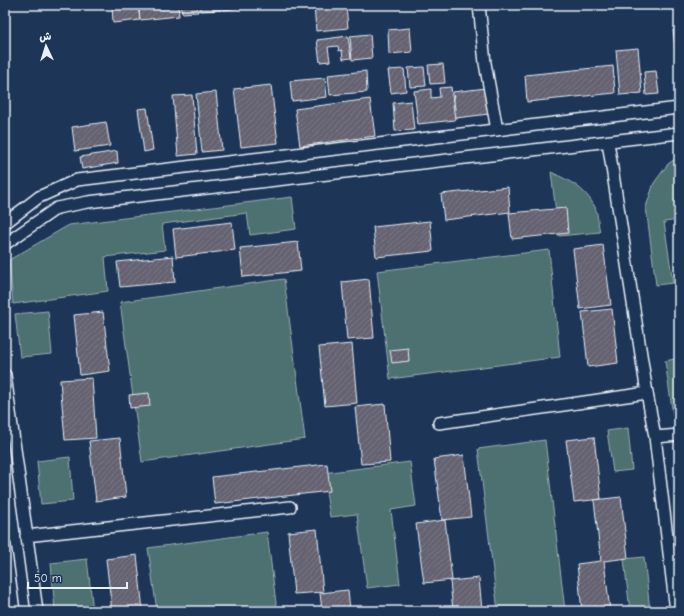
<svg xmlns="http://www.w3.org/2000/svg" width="684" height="616" font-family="'Comic Neue','Playpen Sans Arabic',sans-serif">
	<defs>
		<pattern id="building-hatch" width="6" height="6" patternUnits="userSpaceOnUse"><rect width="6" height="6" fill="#656271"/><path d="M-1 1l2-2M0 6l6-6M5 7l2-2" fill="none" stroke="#7b7986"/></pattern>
	</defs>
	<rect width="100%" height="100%" fill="#1d3557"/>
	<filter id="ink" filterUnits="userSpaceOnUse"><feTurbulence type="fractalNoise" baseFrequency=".025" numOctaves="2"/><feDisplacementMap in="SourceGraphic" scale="8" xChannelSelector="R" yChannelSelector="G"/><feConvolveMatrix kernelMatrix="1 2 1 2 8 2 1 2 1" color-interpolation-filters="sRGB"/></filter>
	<g filter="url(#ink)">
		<!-- green -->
		<path fill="#4e6f70" stroke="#9bb0b4" d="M679,156V220L664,222L673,283L656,285L646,207L654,183L668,164Z
			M551,172C570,181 585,188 595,207C598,214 598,225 600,232L559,236Z
			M292,197L296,229L250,235L247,213L162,224L165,250L105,257L108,291L13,304L9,260L69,225Z
			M549,250L560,357L390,379L377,271Z
			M284,279L305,439L142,462L120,302Z
			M48,311L52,354L20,357L15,314Z
			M679,358V414L673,415L665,361Z
			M628,428L632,470L613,472L607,431Z
			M545,440L565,611H498L478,449Z
			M70,457L73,501L41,504L37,461Z
			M410,462L416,506L391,510L400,584L367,588L357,514L330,517L323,473Z
			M267,532L277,611H157L148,548Z
			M644,557L650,611H630L624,559Z
			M87,559L93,611H55L51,563Z"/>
		<!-- building -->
		<path fill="url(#building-hatch)" stroke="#e8f1f8" d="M112,5H138L140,20L113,23Z
			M143,5H174L143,8Z
			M181,5H197L198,12L182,13Z
			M200,5H220L221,10L200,11Z
			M223,5H240V8L224,10Z
			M314,5H346L348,28L316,31Z
			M178,6L179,16L140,20L139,10Z
			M410,28L412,52L389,54L388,30Z
			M679,29V83L673,30Z
			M370,34L372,58L352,60L350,36Z
			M348,36L351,58L343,59L342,50L339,51L338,46L328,47L330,61L320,62L317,40Z
			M638,48L642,93L620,95L616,50Z
			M443,64L445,83L430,84L428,65Z
			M613,66L615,93L527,102L525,75Z
			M424,67L426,86L410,87L408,68Z
			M404,69L406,91L391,93L388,70Z
			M366,71L367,92L330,95L328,75Z
			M656,71L659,94L646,95L644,72Z
			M325,78L327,97L292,101L290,81Z
			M271,85L278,143L241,147L234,89Z
			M451,87L455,120L418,124L414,91L431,89V98L440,97L439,88Z
			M486,88L489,114L456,118L453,92Z
			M216,92L222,150L202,152L196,94Z
			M192,95L197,154L178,156L173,96Z
			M370,99L375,136L300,146L295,109Z
			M411,101L414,130L395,131L393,103Z
			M147,108L153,150L144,152L138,109Z
			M106,122L110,146L75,151L72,127Z
			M117,151L118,163L82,169L80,157Z
			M508,187L510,212L444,220L441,194Z
			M566,208L568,233L512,239L509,213Z
			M430,221L433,251L376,257L373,227Z
			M232,222L235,250L176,257L173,229Z
			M298,242L301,271L243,277L240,248Z
			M603,245L611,305L580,309L573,249Z
			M173,256L175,282L120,287L117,262Z
			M369,279L374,338L347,340L342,282Z
			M612,309L618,363L588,367L582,312Z
			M103,312L110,371L80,375L74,315Z
			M352,344L357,403L325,406L319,347Z
			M408,348L409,361L392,363L390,350Z
			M92,378L96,438L65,440L60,380Z
			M149,393L150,406L130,408L129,395Z
			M385,404L390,462L361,464L355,407Z
			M594,437L601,499L574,502L566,440Z
			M120,438L126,497L96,501L89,441Z
			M464,455L471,517L442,520L434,459Z
			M327,464L330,491L215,504L212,477Z
			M621,497L628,558L604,561L610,611H582L577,564L601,561L594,500Z
			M445,520L452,580L424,583L416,524Z
			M317,529L323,592L294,594L288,532Z
			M137,555L143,611H112L106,559Z
			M479,578L482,611H453L450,581Z
			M348,590L350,611H322L320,593Z"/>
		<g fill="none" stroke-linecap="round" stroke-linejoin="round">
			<!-- minor casing -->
			<g stroke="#e8f1f8" stroke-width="14">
				<path id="minor" d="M479,5L485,63L497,130
					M608,142L647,393L655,437L676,611
					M5,223L39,197L77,180L679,108
					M5,244L57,208L88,202L679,133
					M5,375L37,611
					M439,423L647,393
					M655,437L679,435
					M26,536L290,507
					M5,546L14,611"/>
			</g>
			<!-- minor -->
			<use href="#minor" stroke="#1d3557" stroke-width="11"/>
		</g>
	</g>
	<!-- margin -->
	<rect width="684" height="616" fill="none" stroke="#1d3557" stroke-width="20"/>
	<rect x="10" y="10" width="664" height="596" fill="none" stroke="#e8f1f8" stroke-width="1.5" filter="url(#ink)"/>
	<!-- north arrow -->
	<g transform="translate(46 46) rotate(356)" stroke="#1d3557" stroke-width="3" paint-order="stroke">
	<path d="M0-3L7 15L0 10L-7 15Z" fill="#e8f1f8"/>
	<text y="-6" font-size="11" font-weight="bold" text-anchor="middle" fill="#e8f1f8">ش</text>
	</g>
	<!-- scale -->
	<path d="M28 582v6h99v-6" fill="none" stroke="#e8f1f8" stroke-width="2"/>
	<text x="34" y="582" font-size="12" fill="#e8f1f8" stroke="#1d3557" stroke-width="3" paint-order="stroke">50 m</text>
</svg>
